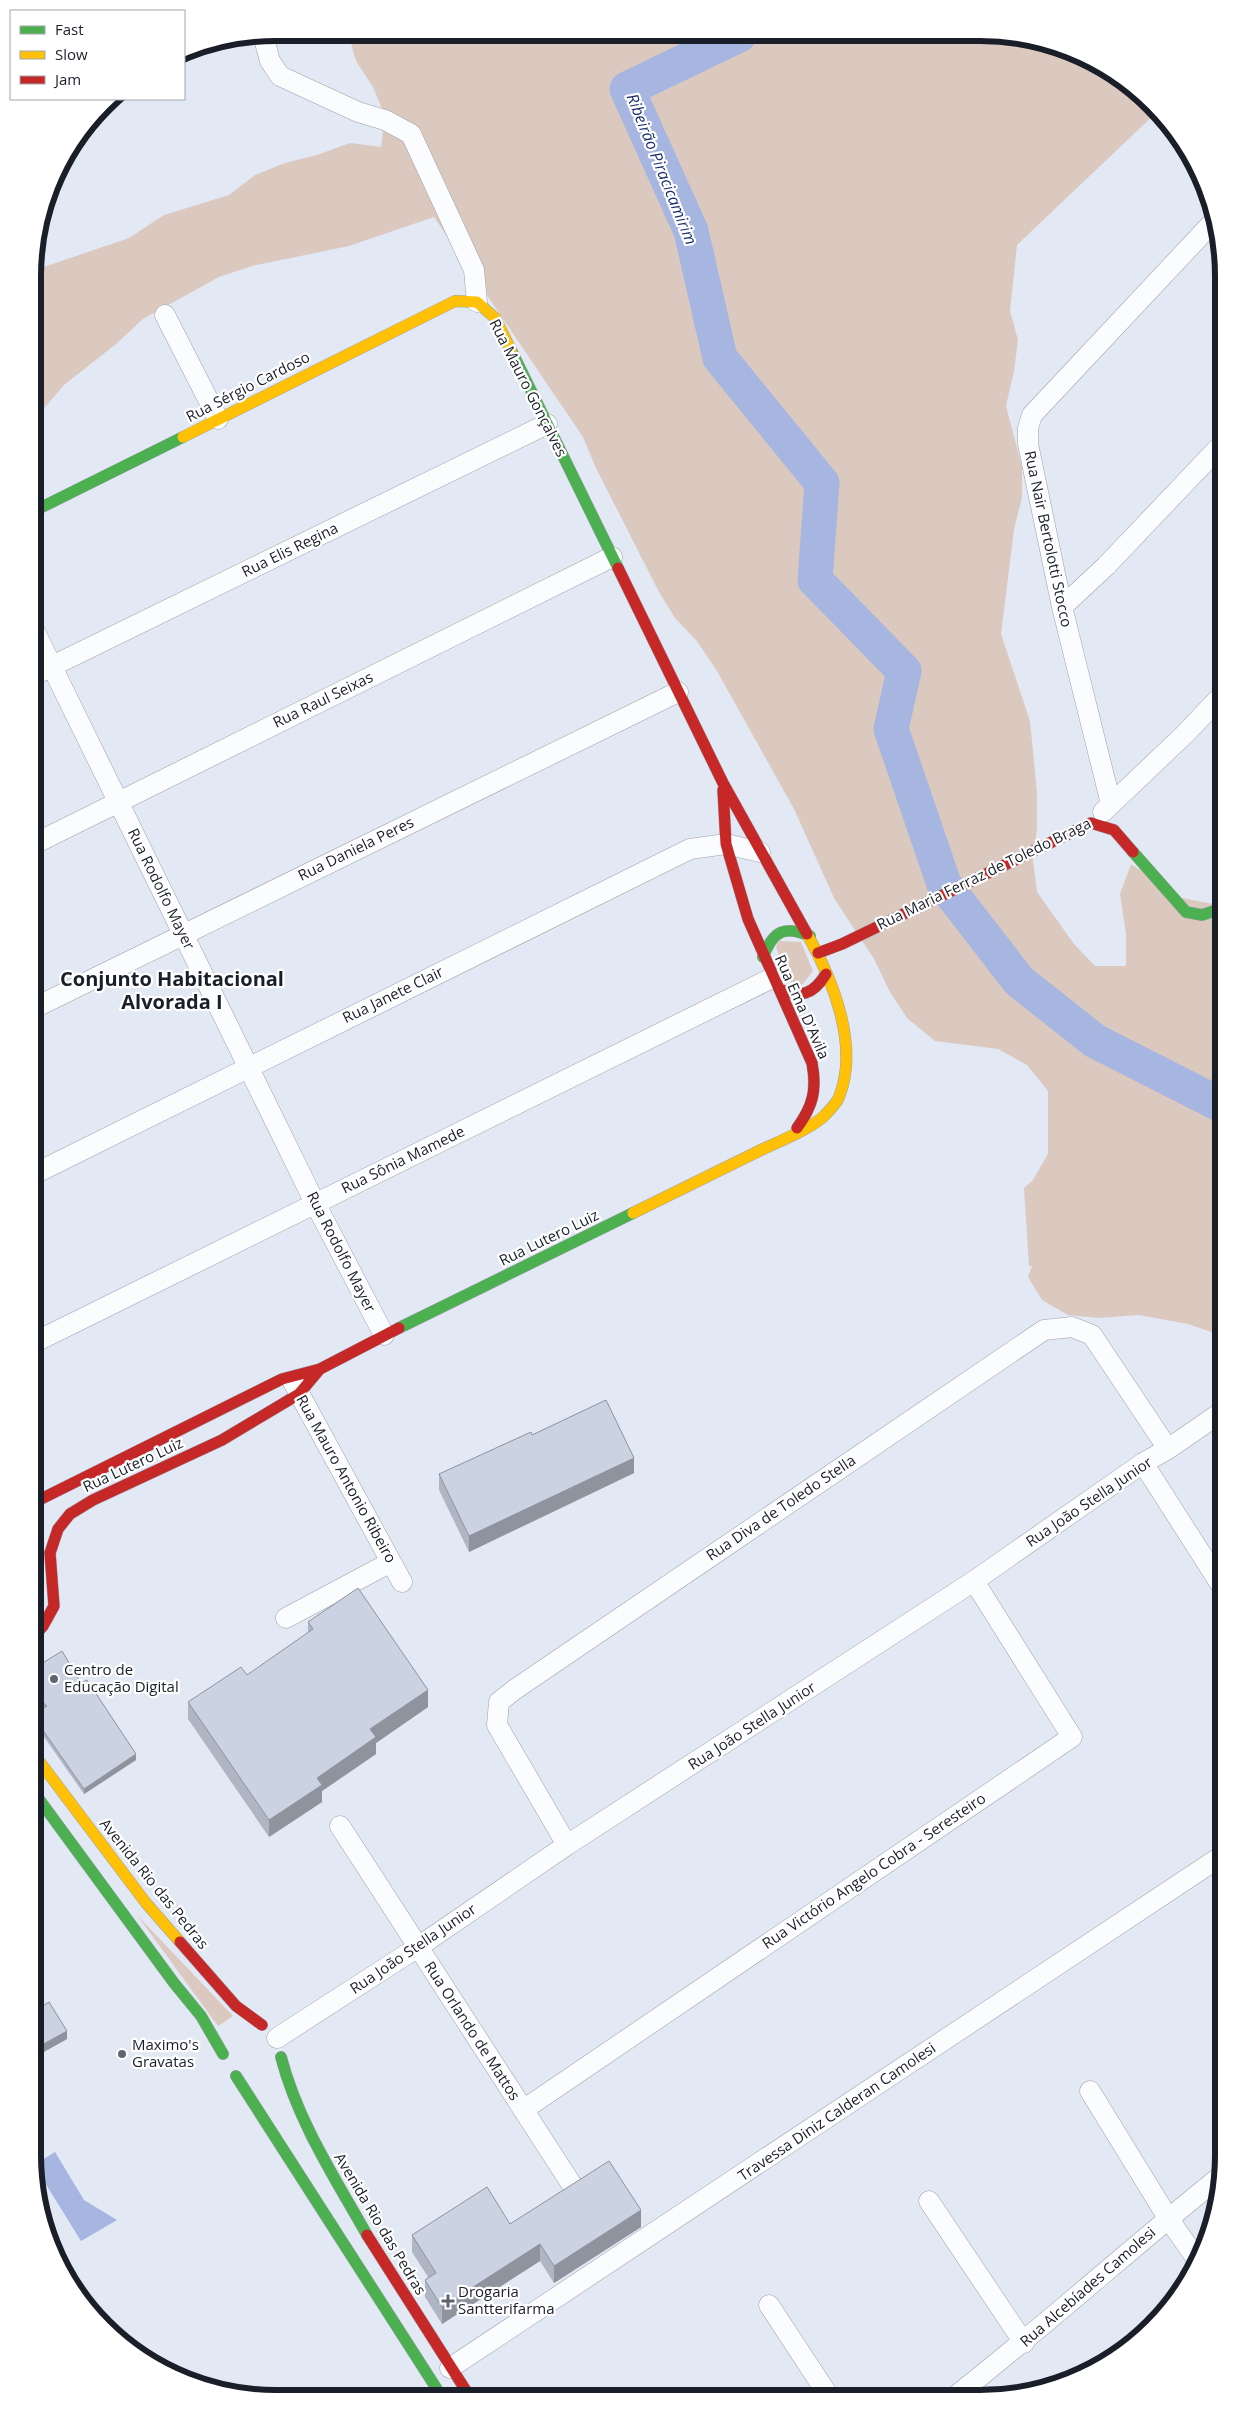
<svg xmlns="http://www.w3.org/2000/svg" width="1256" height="2431" font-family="'Open Sans',sans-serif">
	<rect width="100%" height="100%" fill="#e2e8f4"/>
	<!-- green -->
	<path fill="#dbc9bf" d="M348,33L1027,37L1088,58L1141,93L1157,112L1017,245L1010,311L1018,340L1014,371L1006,406L1022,467V498L1014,529L1001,634L1030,721L1037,793V828L1033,860L1037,892L1074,944L1095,966H1126V934L1120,894L1131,864L1182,898L1223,906V1336L1188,1324L1139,1315L1098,1318L1068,1315L1042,1300L1028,1277L1032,1266H1029L1024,1188L1033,1180L1048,1154V1091L1027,1065L998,1049L935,1041L907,1018L890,992L874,959L834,898L794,809L717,671L696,640L675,618L659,592L595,466L583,437L434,217L349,246L252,266L219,277L143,319L116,344L64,385L40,413L34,416L35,270L129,238L164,215L229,195L255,175L285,163L317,155L350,143L381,147L385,116L373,87L356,61Z
		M779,941L801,942L813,971L802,985L788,981L776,947Z
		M137,1915L233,2016L218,2026Z"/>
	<!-- water -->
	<path fill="#a6b6e0" d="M55,2152L84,2200L117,2220L81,2241L34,2165Z"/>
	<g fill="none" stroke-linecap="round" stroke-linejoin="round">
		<!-- river -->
		<path stroke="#a6b6e0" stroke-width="35" d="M739,35L627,89L691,231L720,358L822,483L815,580L904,671L891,729L944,884L1019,981L1095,1041L1223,1106"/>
		<!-- street casing -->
		<g stroke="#9da1ab" stroke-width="21">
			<path id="street" d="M263,35L270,61L280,76L358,112L385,120L411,134L474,270L477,302
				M165,315L218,419
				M1062,607L1106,566L1223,443
				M34,630L315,1203L384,1335
				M34,675L547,424
				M1111,804L1062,607L1028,444V428L1032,415L1214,221
				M1103,812L1185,734L1223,694
				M34,844L612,557
				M34,1008L678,692
				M34,1174L690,849L726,844L760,852
				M33,1343L772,978
				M293,1382L402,1582
				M1143,1463L1223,1588
				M286,1618L391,1562
				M340,1826L572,2185
				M567,1845L497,1725L499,1702L514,1690L1044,1330L1072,1327L1092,1335L1168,1449
				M277,2038L418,1947L567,1845L974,1581L1143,1463L1168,1449L1223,1411
				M1090,2091L1168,2218L1198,2261
				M523,2110L1072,1737L974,1581
				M929,2201L1024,2343
				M769,2305L830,2398
				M450,2368L1223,1855
				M953,2398C1045,2326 1131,2248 1222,2175"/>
		</g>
		<!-- fast casing -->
		<g stroke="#9da1ab" stroke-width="12">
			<path id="fast" d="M511,350L618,568
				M34,511L183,437
				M1133,852L1186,912L1202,915L1223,908
				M763,957C773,931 784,925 810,936
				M399,1328L633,1213
				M33,1791L174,1983L201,2016L223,2054
				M281,2057C298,2122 335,2178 367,2235
				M236,2076L442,2397"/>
		</g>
		<!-- slow casing -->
		<g stroke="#9da1ab" stroke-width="12">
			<path id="slow" d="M183,437L455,301L477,302L495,318L511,350
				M633,1213C676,1192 719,1171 763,1149C780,1141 808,1130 823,1117C828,1112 837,1103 839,1097C860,1046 832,978 807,934
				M33,1753L146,1903L180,1942"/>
		</g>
		<!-- jam casing -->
		<g stroke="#9da1ab" stroke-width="12">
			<path id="jam" d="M618,568L723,783L807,934
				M723,790L726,844L748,919L812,1063C817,1090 813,1106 797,1128
				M818,953L842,944L1091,823L1114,830L1133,852
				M779,989C801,998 813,995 826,974
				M33,1503L282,1379L320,1369L399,1328
				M33,1637L43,1626L54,1606L50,1553L58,1529L70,1514L93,1500L222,1440L299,1394L320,1369
				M180,1942L236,2006L262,2025
				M367,2235L470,2397"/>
		</g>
		<!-- street -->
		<use href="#street" stroke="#fbfcfd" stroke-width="20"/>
		<!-- fast -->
		<use href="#fast" stroke="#4caf50" stroke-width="11"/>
		<!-- slow -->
		<use href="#slow" stroke="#ffc107" stroke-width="11"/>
		<!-- jam -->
		<use href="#jam" stroke="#c62828" stroke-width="11"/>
	</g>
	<!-- wall -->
	<path fill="#afb5c2" d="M532,1435L634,1473L469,1552L439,1490V1474Z
		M308,1622L428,1707L376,1743V1754L322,1791V1802L269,1837L188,1719V1702L247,1675L308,1633Z
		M33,1669L81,1683L136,1760L84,1794L33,1721V1715L43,1708L33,1699Z
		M33,1982L38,2009L67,2039L40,2054L33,2043Z
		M510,2224L641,2227L554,2283L540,2261L442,2324L425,2297V2280L428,2277L412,2252V2235Z"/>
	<!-- shaded-wall -->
	<path fill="#8e939e" d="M634,1458V1473L469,1552V1536Z
		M428,1690V1707L376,1743V1754L322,1791V1802L269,1837V1820L370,1729Z
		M136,1754V1760L84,1794V1789Z
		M36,1923V1947L33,1950V1925Z
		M67,2031V2039L40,2054V2046Z
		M641,2210V2227L554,2283V2266Z
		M540,2244V2261L442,2324V2307Z"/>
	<!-- building -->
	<path fill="#cbd2e2" stroke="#8e939e" d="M606,1400L634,1458L469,1536L439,1474L531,1432L532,1435Z
		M358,1588L428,1690L370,1729L376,1737L317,1778L322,1785L269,1820L188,1702L241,1667L247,1675L313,1629L308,1622Z
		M62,1651L81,1683L87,1680L136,1754L84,1789L33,1716V1715L47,1706L33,1694V1669Z
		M33,1917L36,1923L33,1925Z
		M36,1980L38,2009L49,2002L67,2031L40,2046L33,2035V1982Z
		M609,2161L641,2210L554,2266L540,2244L442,2307L425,2280L436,2273L412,2235L487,2187L510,2224Z"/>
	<!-- markers -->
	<g fill="#606570" stroke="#fff" stroke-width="2">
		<circle cx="54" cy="1679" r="5"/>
		<circle cx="122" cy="2054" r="5"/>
		<path d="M445.5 2293.5h5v5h5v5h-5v5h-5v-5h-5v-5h5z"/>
	</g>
	<g text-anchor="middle" stroke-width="4.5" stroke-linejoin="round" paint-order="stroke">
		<!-- street labels -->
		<g font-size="15" fill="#1a1e29" stroke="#fff">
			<text transform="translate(248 387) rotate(-27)" y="5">Rua Sérgio Cardoso</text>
			<text transform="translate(528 388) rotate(63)" y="5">Rua Mauro Gonçalves</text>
			<text transform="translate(1048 539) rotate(78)" y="5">Rua Nair Bertolotti Stocco</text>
			<text transform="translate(290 550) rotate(-26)" y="5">Rua Elis Regina</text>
			<text transform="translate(323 700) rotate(-26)" y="5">Rua Raul Seixas</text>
			<text transform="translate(356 849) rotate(-26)" y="5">Rua Daniela Peres</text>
			<text transform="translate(984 874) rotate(-26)" y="5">Rua Maria Ferraz de Toledo Braga</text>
			<text transform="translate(161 889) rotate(64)" y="5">Rua Rodolfo Mayer</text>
			<text transform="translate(393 995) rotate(-26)" y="5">Rua Janete Clair</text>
			<text transform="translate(802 1007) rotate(66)" y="5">Rua Ema D'Avila</text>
			<text transform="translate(403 1160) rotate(-26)" y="5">Rua Sônia Mamede</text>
			<text transform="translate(549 1238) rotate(-26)" y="5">Rua Lutero Luiz</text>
			<text transform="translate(341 1252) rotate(63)" y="5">Rua Rodolfo Mayer</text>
			<text transform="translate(133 1465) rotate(-25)" y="5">Rua Lutero Luiz</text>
			<text transform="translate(346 1479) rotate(61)" y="5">Rua Mauro Antonio Ribeiro</text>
			<text transform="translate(1089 1502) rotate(-34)" y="5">Rua João Stella Junior</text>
			<text transform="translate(781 1508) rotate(-34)" y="5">Rua Diva de Toledo Stella</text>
			<text transform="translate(752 1726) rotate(-33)" y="5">Rua João Stella Junior</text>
			<text transform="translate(874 1871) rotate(-34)" y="5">Rua Victório Angelo Cobra - Seresteiro</text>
			<text transform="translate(154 1884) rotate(51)" y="5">Avenida Rio das Pedras</text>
			<text transform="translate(413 1949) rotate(-34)" y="5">Rua João Stella Junior</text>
			<text transform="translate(472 2031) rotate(57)" y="5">Rua Orlando de Mattos</text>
			<text transform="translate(837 2112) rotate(-34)" y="5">Travessa Diniz Calderan Camolesi</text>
			<text transform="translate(380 2224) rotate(59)" y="5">Avenida Rio das Pedras</text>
			<text transform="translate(1088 2287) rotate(-41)" y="5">Rua Alcebíades Camolesi</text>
		</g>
		<!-- poi labels -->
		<g font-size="15" fill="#1a1e29" stroke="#fff" text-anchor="start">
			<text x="64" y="1675">Centro de<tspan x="64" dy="17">Educação Digital</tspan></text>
			<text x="132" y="2050">Maximo's<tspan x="132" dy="17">Gravatas</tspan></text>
			<text x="458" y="2297">Drogaria<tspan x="458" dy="17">Santterifarma</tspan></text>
		</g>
		<!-- water labels -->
		<g font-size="16" font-style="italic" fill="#1d2e6f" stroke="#fff">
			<text transform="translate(662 169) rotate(68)" y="6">Ribeirão Piracicamirim</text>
		</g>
		<!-- district labels -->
		<g font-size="20" font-weight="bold" fill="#1a1e29" stroke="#fff">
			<text x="172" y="986">Conjunto Habitacional<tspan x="172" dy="23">Alvorada I</tspan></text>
		</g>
	</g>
	<!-- crop -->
	<path d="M0 0H1256V2431H0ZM276 41H980A235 235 0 0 1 1215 276V2155A235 235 0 0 1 980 2390H276A235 235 0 0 1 41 2155V276A235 235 0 0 1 276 41Z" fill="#fff" fill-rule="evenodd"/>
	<path fill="none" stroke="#1a1e29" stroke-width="6" d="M276 41H980A235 235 0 0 1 1215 276V2155A235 235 0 0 1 980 2390H276A235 235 0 0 1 41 2155V276A235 235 0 0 1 276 41Z"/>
	<!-- legend -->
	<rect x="10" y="10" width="175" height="90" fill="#ffffff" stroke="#a3a5a9"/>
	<rect x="20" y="26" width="25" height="8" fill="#4caf50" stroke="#a3a5a9"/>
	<text x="55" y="35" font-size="15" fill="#1a1e29">Fast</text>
	<rect x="20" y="51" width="25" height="8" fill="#ffc107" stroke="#a3a5a9"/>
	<text x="55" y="60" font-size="15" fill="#1a1e29">Slow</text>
	<rect x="20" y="76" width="25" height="8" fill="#c62828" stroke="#a3a5a9"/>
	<text x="55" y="85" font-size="15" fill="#1a1e29">Jam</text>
</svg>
